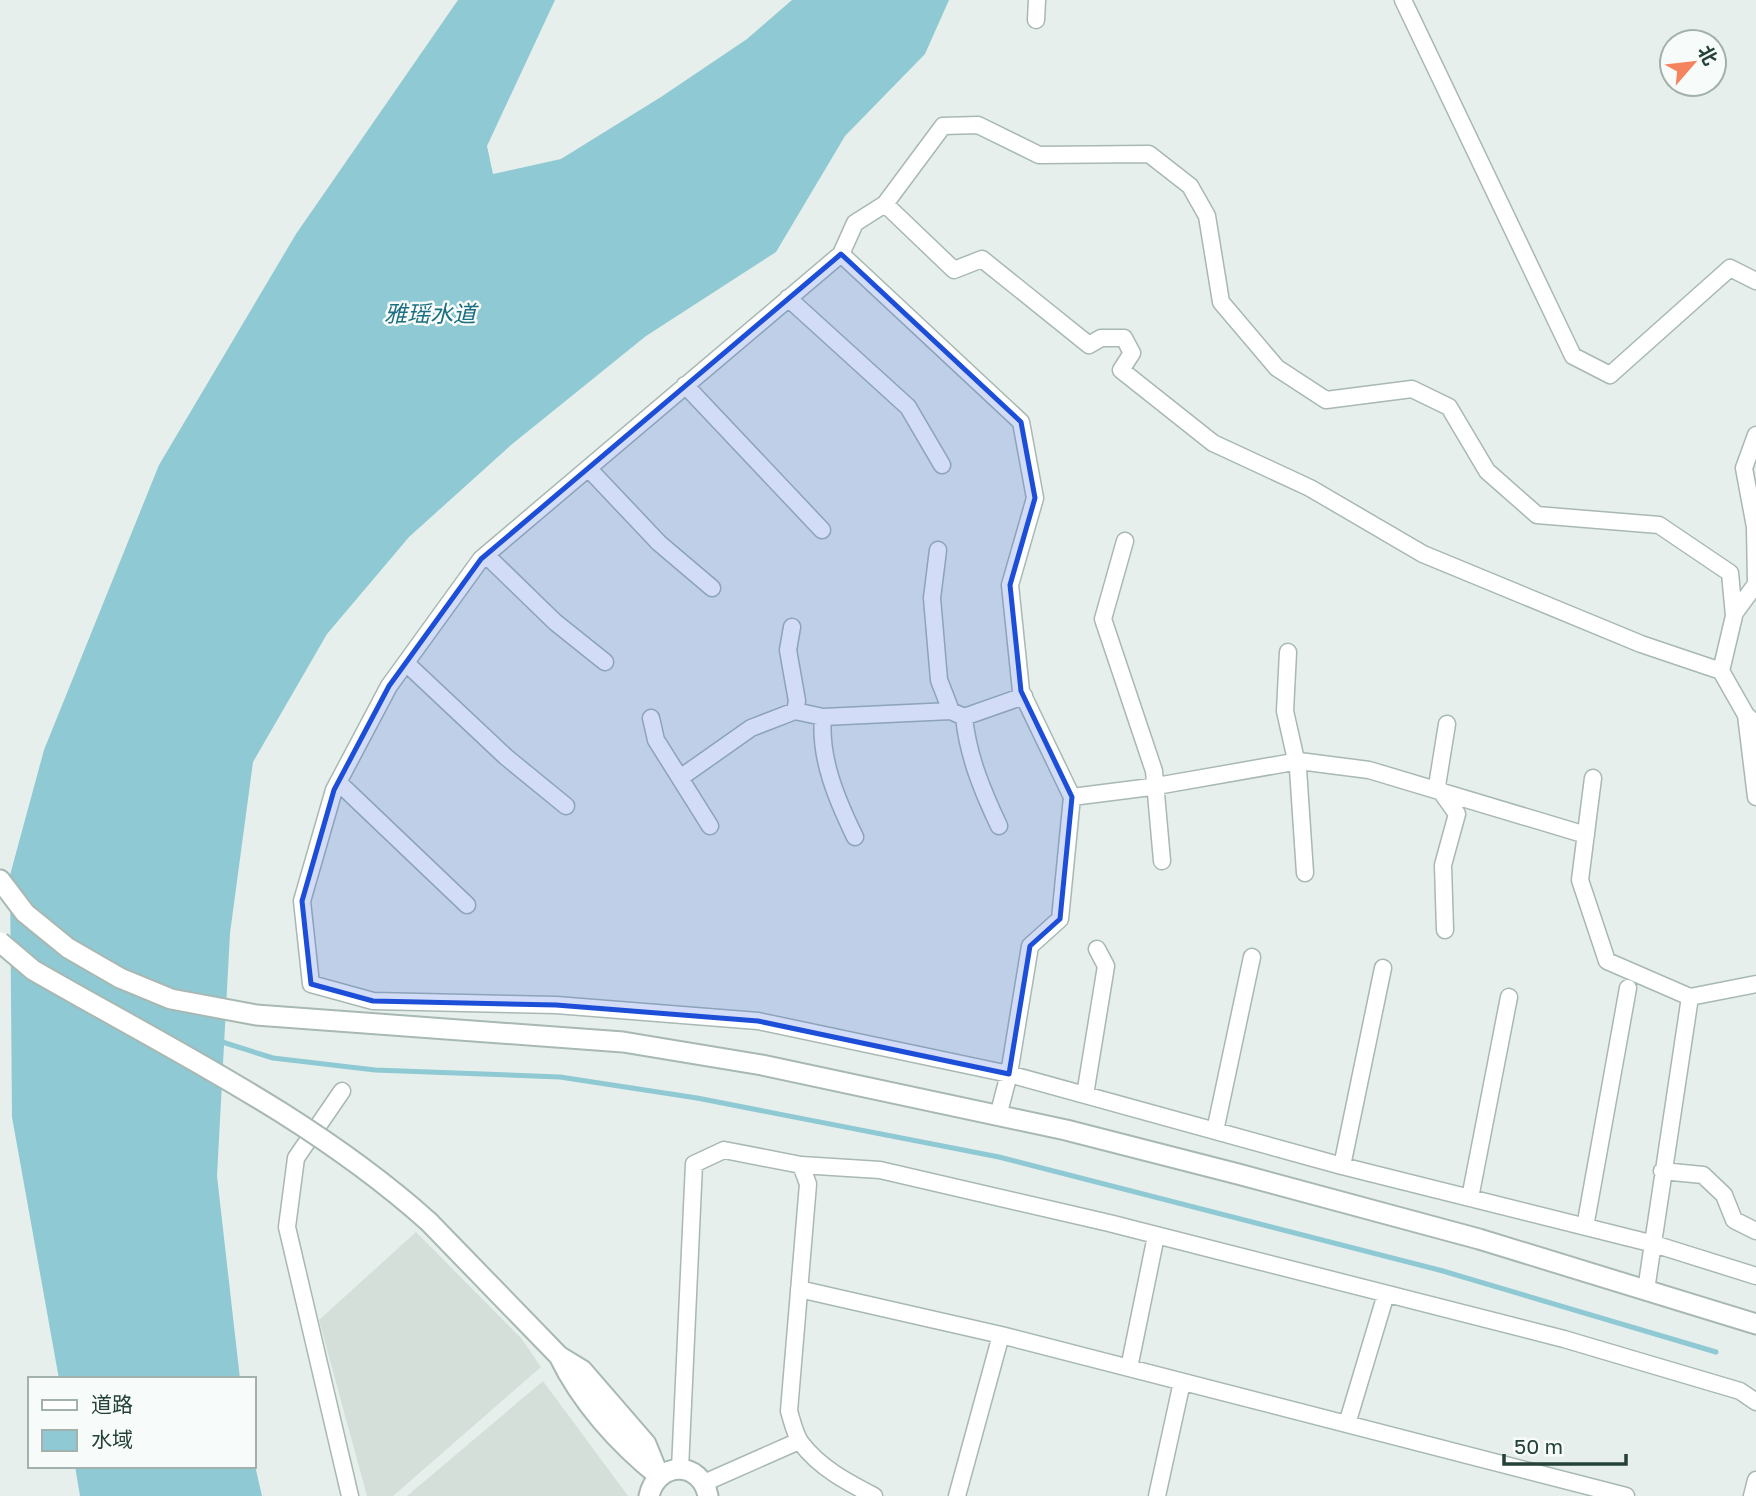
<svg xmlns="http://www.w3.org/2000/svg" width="1756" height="1496" font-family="'Golos Text','Noto Sans SC',sans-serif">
	<rect width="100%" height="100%" fill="#e6efeb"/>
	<!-- built -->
	<path fill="#d4dfda" d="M416,1232L521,1338L541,1367L393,1496H367L319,1320Z
		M543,1381L628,1496H407Z"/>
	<!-- water -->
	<path fill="#8ec9d4" d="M458,0H555L487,146L493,174L561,159L661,97L747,39L792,0H949L925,54L845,136L776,252L646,336L511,445L409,537L327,634L253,762L230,933L217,1176L240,1379H59L12,1117L10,875L44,750L159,465L296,234Z
		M254,1461L262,1496H80L75,1466H254Z"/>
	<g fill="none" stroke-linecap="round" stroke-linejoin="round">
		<!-- stream -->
		<path stroke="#8ec9d4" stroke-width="5" d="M219,1041L273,1058L375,1070L560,1077L697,1098L999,1157L1443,1271L1716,1352"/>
		<!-- minor casing -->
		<g stroke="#a8b8b2" stroke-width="19">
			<path id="minor" d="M1403,0L1573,356L1610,375L1730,268L1756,281
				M1036,20L1037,0
				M885,204L954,270L982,259L1089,345L1101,338H1124L1132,353L1121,370L1213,443L1310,488L1423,554L1641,644L1721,671L1746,715L1756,724
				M841,254L1021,422L1035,498L1010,585L1021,691L1072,797L1060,919L1030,946L1009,1074L998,1116
				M788,298L908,407L942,465
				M685,385L822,530
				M588,468L659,543L712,588
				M1125,541L1103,619L1154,771L1162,861
				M938,550L932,598L939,680L951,711
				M486,555L555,622L605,662
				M1734,614L1756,584L1755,527L1744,468L1756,435
				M792,627L788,650L797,701L795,711
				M1288,652L1285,711L1298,769L1305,873
				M406,663L506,757L566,806
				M1721,671L1734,616L1730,573L1659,525L1537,515L1487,471L1449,407L1412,389L1326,400L1277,368L1221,302L1207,216L1190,186L1149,154L1039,155L978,125L943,126L885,204L855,223L841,254L481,559L389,686L334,790L302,901L311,984L373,1001L556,1005L758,1021L1009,1074L1342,1166L1654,1244L1756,1276
				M1746,715L1756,797
				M823,717C819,758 837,800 855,837
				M964,717C968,756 982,790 999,826
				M651,718L656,740L710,826
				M680,778L751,728L795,711L823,717L951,711L964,717L1024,696
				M1593,778L1580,880L1607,961L1690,997
				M338,782L467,905
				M1072,797L1151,787L1299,761L1369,770L1586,835
				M1445,930L1443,865L1457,814L1437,786L1447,724
				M342,1091L296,1158L287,1227L350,1496
				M1085,1095L1106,966L1097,949
				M1215,1131L1252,957
				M801,1165L880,1170L1109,1223L1564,1339L1740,1391L1756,1402
				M1342,1166L1383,968
				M1662,1171L1703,1175L1724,1195L1734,1220L1756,1231
				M1470,1198L1509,997
				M1585,1227L1628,988
				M799,1289L1001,1335L1626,1496
				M1646,1290L1690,997L1756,984
				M1129,1368L1156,1236
				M1347,1424L1386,1294
				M680,1469L694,1164L724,1150L801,1165L808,1184L789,1411C792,1421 795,1435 801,1443C820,1468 847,1482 874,1496
				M704,1483L799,1441
				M957,1496L1001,1335
				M1157,1496L1182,1382
				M1752,1496L1756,1480"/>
		</g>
		<!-- tertiary casing -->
		<g stroke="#a8b8b2" stroke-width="23">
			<path id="tertiary" d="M0,880L25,913L68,948L120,978L171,999L256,1015L623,1042L762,1065L1066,1130L1238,1174L1479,1239L1756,1324
				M429,1222L559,1356
				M559,1356L582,1370L646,1444L659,1476C619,1444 581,1402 559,1356Z
				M649,1496C657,1461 701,1460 708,1496"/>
		</g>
		<!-- minor -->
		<use href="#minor" stroke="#fff" stroke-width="16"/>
		<!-- tertiary -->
		<use href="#tertiary" stroke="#fff" stroke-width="19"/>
		<!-- tertiary-bridge casing -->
		<g stroke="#a8b8b2" stroke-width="23" stroke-linecap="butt">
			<path id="tertiary-bridge" d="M0,942L33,970C168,1048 312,1117 429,1222"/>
		</g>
		<!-- tertiary-bridge -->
		<use href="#tertiary-bridge" stroke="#fff" stroke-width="19"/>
	</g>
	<!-- marked area -->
	<path fill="#1d4ed8" fill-opacity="0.2" stroke="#1d4ed8" stroke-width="5" stroke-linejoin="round" d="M841,254L1021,422L1035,498L1010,585L1021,691L1072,797L1060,919L1030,946L1009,1074L758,1021L556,1005L373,1001L311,984L302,901L334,790L389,686L481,559Z"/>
	<g text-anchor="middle" stroke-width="5" stroke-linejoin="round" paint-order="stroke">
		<!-- water labels -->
		<g font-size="23" font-style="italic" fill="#1c6f80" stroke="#f7fbf9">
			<text x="430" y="322">雅瑶水道</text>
		</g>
	</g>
	<!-- legend -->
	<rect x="28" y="1377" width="228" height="91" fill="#f7fbf9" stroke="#a3b1ad" stroke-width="2"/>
	<rect x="42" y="1400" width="35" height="10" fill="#ffffff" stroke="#a3b1ad" stroke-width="2"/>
	<text x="91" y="1412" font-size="21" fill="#24423a">道路</text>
	<rect x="42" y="1430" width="35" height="21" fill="#8ec9d4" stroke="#a3b1ad" stroke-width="2"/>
	<text x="91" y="1447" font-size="21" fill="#24423a">水域</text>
	<!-- north arrow -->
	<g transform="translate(1693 63) rotate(62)"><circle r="33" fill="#f7fbf9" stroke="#a3b1ad" stroke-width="2"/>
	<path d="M0-5L12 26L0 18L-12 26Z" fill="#f4845f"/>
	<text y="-10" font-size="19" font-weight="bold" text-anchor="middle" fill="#24423a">北</text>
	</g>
	<!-- scale -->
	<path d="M1504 1454v10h122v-10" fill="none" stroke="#24423a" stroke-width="3.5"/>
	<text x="1514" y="1454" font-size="21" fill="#24423a" stroke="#f7fbf9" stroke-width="5" paint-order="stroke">50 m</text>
</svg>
